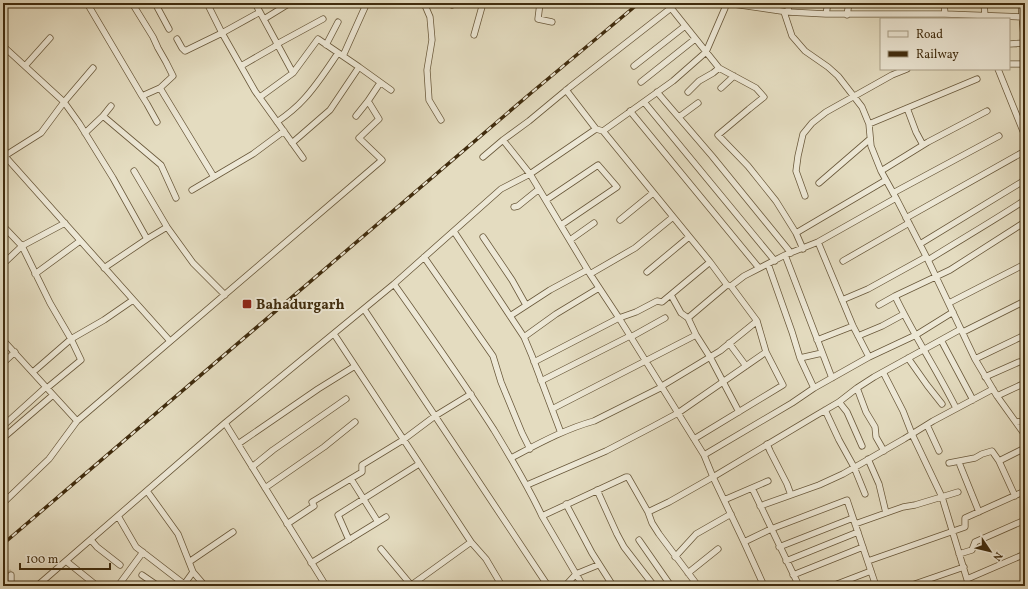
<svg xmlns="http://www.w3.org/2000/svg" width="1028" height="589" font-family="Vollkorn,serif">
	<rect width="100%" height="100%" fill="#e4dcc0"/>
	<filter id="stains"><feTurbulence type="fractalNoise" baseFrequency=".005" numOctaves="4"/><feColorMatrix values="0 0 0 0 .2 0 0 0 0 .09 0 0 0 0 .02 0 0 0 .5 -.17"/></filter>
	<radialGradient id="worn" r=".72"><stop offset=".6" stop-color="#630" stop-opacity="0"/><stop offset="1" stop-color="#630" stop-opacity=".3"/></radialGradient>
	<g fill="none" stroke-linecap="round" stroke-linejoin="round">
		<!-- minor-tunnel -->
		<path stroke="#c3b99c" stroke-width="5.5" stroke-dasharray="5.5 3" stroke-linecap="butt" d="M3,564L11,575"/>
		<!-- minor casing -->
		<g stroke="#69583a" stroke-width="7">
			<path id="minor" d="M87,3L142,96L147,104L157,122
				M132,3L153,37L158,48L166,62L173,76L160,88L142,96
				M155,3L169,29
				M207,3L222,33L255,91L303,158
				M255,3L293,73
				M424,3L430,17L432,40L427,70L429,100L441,120
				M540,3L538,19L552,22
				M671,3V8L719,68L756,88L764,97L749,109L718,135L748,166L776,201L796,233L803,249
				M726,3L788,12L826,14H945L1025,17
				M944,3L945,14
				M984,3L985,16
				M1021,3L1025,50
				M452,5L454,3
				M784,12L792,36L805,51L828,67L838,76L862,107L869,124L871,146L881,171L896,198L928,260L975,359L997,396L1025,435
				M788,12L789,3
				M826,14L828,3
				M847,15L849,3
				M264,19L290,3
				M474,35L483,3
				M177,39L182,48L185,51L222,33L260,12
				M1009,44L1025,43
				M326,45L338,22
				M3,46L64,102L79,123L113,178L147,239L104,268
				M343,56L365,7
				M1009,64H1025
				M25,66L50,38
				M241,66L274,47L277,44L323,19
				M634,66L685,26
				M359,67L391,90
				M998,69L1025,136
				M641,82L695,39
				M160,88L214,177
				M721,88L734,76
				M566,90L596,129
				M657,92L712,156L791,253
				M688,92L699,81L713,73L719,68
				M260,97L293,73L318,39L359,67L330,110L292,143
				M644,102L775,261
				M907,108L916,132L923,145
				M630,111L759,268
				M103,116L111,106
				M356,116L368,101L380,83
				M679,117L698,103
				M277,122C287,115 296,108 304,99C317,85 327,69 338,53
				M869,124L977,79
				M603,131L710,262L727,285
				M85,133L103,116L161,165L176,198
				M3,154L170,341
				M3,157L41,133L64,102L93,68
				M483,157L503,140
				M134,171L167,227L193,263L225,295
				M881,171L928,142L987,111
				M819,183L870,139
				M192,190L253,154L284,131
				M893,193L999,136
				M805,196L796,171L798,156L803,134L812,123L826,112L892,75L907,69
				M546,200L598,165L617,187L561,225
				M514,207L518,206L539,189
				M673,217L635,248L590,274L619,318L704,455L713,477L744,542L771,529L847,500L876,586
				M906,218L1025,151
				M620,220L653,193
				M3,226L22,246L50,303L71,339L81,360L47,388
				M455,233L524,337L532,356L561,433
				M796,233L886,180
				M483,237L512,280L526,305
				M147,239L167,227
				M570,240L594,223
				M818,242L853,326L869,357
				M920,244L1025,180
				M785,255L832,378
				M424,257L493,356L501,382L522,433L530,449
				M928,260C960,240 993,221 1025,200
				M843,261L909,223
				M3,264L22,246L65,223
				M768,264L792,332L800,358L814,388
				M647,272L689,237
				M35,274L80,241
				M590,274L530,174L503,140L529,121L570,87L671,8
				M394,284C428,332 462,380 494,430C511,458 528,486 542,516L626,477H628L648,512L652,523L659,534L698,586
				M671,295L681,313L688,318
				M895,296C913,334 937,370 956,408
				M842,300L868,289L926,257
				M949,303L1025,264
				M879,305L895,296L950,270L1025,222
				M364,309L548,586
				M510,316L550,290L587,270
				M963,332L1025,301
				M334,334L471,542L486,559L502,586
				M696,335L710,357L739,412
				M858,336L882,326L904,314
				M524,337L556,314L599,288
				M631,337L665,318
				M3,340L77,421
				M817,340L853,326
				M941,340L973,400
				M729,343L746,366
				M800,358L822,353
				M908,358L927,385L942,404
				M975,359L1025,335
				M534,362L619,318L636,312L657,301L662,302L710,262
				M3,363L15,352
				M33,372L71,339L104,320L133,300
				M883,372L903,411L912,434L942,497L969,586
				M985,377L1019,362
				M541,381L630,336
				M662,386L720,351L757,321
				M857,388L866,412L875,427L876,437L884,451
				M997,396L1025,383
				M839,402L847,412L862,446
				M552,409L696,335L688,318L727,285L731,286L744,276L785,255L818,242L896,198
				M825,410L839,440L854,467L865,494
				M1016,422L1025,421
				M225,423L326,586
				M927,425L939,451
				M3,426L46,387
				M3,438L53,395
				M694,439L783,385L766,352L757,321L731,286
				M238,444L318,389L355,366
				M767,444L770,451L787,484L791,495
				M704,455L792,403L814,388L869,357L916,335L953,312
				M511,458C538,444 565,429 594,421L662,387
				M868,459L879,484L886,513
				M999,461L1025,448
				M949,463L975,458L982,454L992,451L999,461L1015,496
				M960,465L979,512
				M252,467L273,450L346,399
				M351,479L378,522
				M527,485L606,451L652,427L678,413L766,352
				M265,488L324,447L355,422
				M752,488L799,586
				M597,490L617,534L624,547L654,586
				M147,491L178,534L193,572L205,586
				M724,500L768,481
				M3,503L49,459L77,421L382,160L359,138L379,119L368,101
				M566,504L592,553L613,586
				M760,506L819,485L843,474L904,439L933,421L993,389
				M648,512L669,502L713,477L815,416L839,402L857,388L874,377L961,329
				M118,516L136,547L184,584
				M542,516L583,586
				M287,524L314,506L312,502L362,472V465L403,440L435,416L471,394
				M855,524L903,507L915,505L958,492
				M91,540L97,547L120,565
				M349,540L338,515L419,464
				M639,540L671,586
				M744,542L764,586
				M779,547L853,518
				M381,549L411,585
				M959,554L972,550L975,542L1025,520
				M675,557L696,534L731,514
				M66,561L97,586
				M786,561L858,532
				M868,561L965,527V518L1025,491
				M189,562L233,532
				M311,563L386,517
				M688,573L718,549
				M142,575L158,586
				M793,575L863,547
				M967,579L1025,554
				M43,581L48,586
				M128,585L129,586
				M11,586V575
				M37,586L225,423L394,284L501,189L530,174L596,129L603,131L673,81L706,52L725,8V3
				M118,586L143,552
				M183,586L193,572
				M410,586L471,542
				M565,586L576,574L598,565
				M832,586L871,571
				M909,586L964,567
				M1021,586L1025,584"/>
		</g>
		<!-- minor -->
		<use href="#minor" stroke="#ede8d6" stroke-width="5.5"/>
		<!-- rail casing -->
		<g stroke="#402c0e" stroke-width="3.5">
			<path id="rail" d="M3,544L531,93L639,3"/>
		</g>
		<!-- rail -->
		<use href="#rail" stroke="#ede8d6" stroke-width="2" stroke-dasharray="6" stroke-linecap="butt"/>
	</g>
	<!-- markers -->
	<rect fill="#8f2418" stroke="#ede8d6" stroke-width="1.5" x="242" y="299" width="10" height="10" rx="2"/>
	<g text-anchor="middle" stroke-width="4" stroke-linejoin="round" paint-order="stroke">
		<!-- poi labels -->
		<g font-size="14" font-weight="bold" fill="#402c0e" stroke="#ede8d6" text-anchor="start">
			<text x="256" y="309">Bahadurgarh</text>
		</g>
	</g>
	<!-- margin -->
	<rect width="1028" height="589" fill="none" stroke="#e4dcc0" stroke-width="16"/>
	<rect x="4" y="4" width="1020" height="581" fill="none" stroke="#402c0e" stroke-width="2"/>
	<rect x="8" y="8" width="1012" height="573" fill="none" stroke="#402c0e"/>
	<!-- legend -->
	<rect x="880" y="18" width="130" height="52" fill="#ede8d6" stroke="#a89d86"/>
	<rect x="888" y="31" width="20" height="6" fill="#ede8d6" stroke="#a89d86"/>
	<text x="916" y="38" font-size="12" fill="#402c0e">Road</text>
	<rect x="888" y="51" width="20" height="6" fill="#402c0e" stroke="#a89d86"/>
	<text x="916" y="58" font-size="12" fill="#402c0e">Railway</text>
	<!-- north arrow -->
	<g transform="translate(990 551) rotate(125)" stroke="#ede8d6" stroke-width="3" paint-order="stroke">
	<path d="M0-3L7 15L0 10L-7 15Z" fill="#402c0e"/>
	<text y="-6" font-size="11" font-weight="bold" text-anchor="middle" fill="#402c0e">N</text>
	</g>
	<!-- scale -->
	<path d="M20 563v6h90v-6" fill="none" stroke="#402c0e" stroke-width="2"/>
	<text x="26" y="563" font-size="12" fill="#402c0e" stroke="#ede8d6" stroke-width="3" paint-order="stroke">100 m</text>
	<rect width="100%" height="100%" filter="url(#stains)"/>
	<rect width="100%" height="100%" fill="url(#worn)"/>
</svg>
